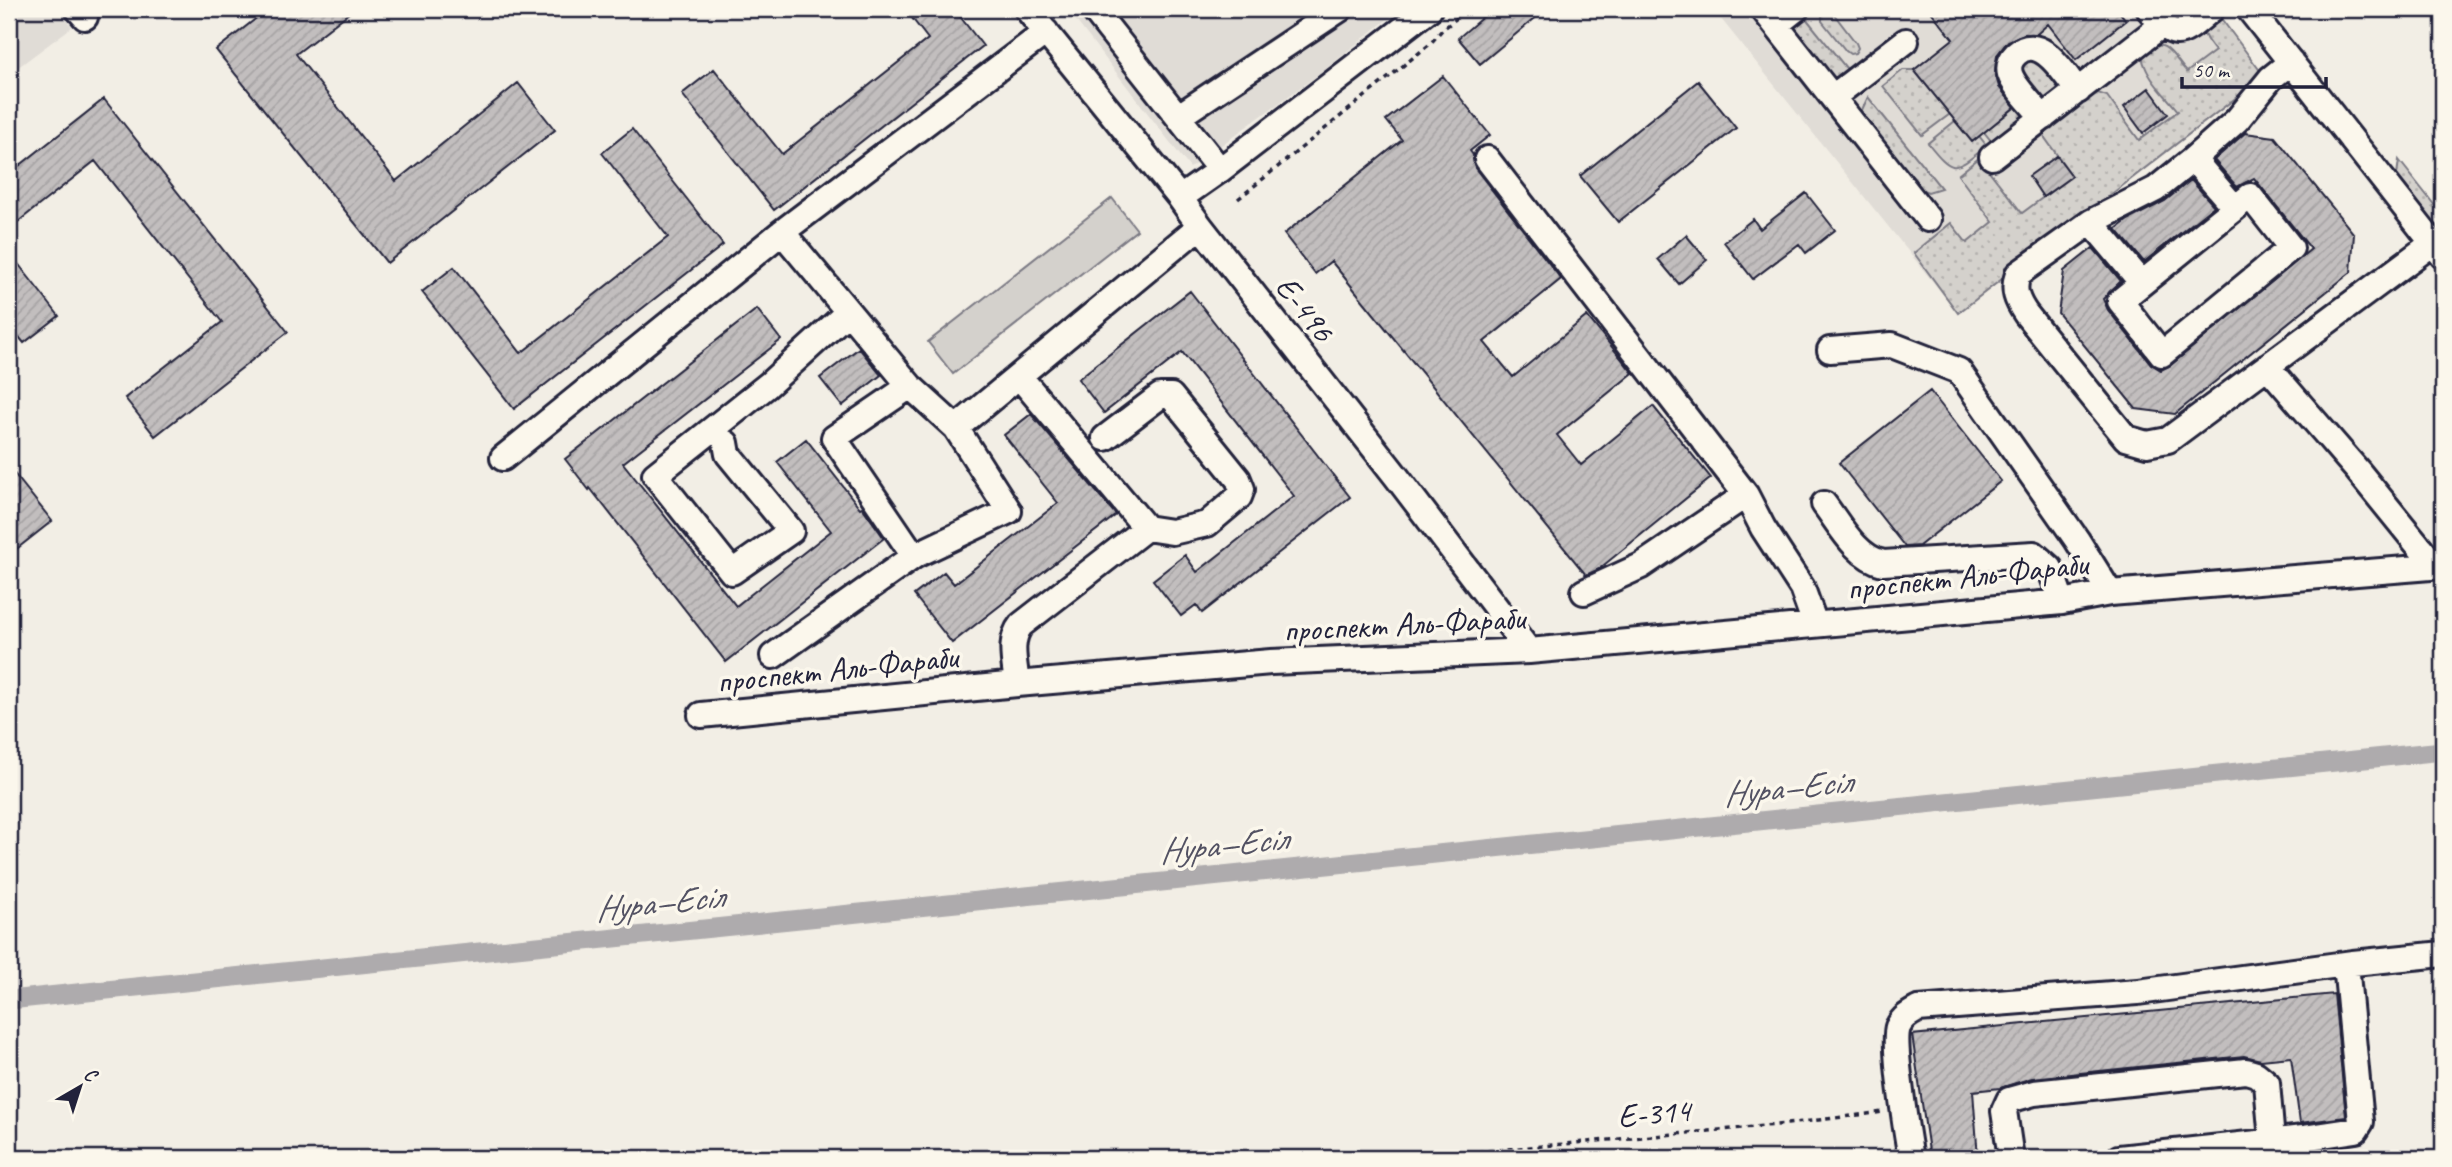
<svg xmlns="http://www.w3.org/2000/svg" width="2452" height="1167" font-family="Caveat,sans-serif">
	<defs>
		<pattern id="grass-dots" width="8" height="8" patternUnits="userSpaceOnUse" patternTransform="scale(1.75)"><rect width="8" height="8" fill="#d4d1cc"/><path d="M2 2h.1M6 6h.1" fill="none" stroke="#b6b3b0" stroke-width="1.8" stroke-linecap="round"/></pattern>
		<pattern id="building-hatch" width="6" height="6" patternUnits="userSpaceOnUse" patternTransform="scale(1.75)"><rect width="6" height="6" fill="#c2bebe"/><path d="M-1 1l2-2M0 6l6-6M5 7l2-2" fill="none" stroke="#a6a3a4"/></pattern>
	</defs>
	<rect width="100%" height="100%" fill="#f2eee5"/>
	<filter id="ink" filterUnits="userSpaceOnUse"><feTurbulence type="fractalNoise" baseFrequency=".0143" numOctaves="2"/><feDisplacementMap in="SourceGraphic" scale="14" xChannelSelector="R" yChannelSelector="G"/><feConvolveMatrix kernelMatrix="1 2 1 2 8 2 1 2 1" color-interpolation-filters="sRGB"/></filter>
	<g filter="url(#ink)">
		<!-- built -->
		<path fill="#e0dcd6" d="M9,9H58L72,27L9,74Z
			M1067,9H1400L1323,71L1190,168Z
			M1713,9H2211L2264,76L1958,313Z"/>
		<!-- grass -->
		<path fill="url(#grass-dots)" stroke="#7b7a84" stroke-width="2" d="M1828,11L1833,13L1856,43L1858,48L1855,53L1850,54L1846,51L1822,21V15Z
			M1801,12L1851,74L1835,81L1792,28Z
			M2217,13L2264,76L1958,313L1914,253L1951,223L1967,243L1993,222L1958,175L1979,158L2022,213L2072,176L2045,138L2044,132L2047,126L2095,92L2107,96L2139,140L2178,111C2167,97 2151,82 2145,66C2142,60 2142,56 2147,51C2164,33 2176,61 2187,72L2215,51C2200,31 2200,32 2217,13Z
			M2034,56L2062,87L2055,98L2043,101L2021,77L2022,63Z
			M1903,70H1914L1950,114L1922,135L1883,86Z
			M1868,97L1941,188L1928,192L1915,187L1860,114Z
			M2018,105L2026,115L1992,142L1984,132Z
			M1955,121L1979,136L1987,146C1955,170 1955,177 1928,143Z
			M2399,160L2443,216V224L2437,225L2430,222L2396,182Z"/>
		<!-- garden -->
		<path fill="#d4d1cc" stroke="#7b7a84" stroke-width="2" d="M1112,198L1137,230L953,374L928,342Z"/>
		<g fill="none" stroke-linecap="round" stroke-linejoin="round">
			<!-- canal -->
			<path stroke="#aeabad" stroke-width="19" d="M9,1000L2443,751"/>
		</g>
		<!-- building -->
		<path fill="url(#building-hatch)" stroke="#22223b" stroke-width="2" d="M268,9H354L296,54L396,181L518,83L555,130L387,263L216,50Z
			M905,9H954L983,46L774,210L682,94L714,69L782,154L928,39Z
			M1492,9H1546L1480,64L1458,38Z
			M1929,9H2117L2126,20L2076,60L2048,24L2037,34H2024L2008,41L1997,55L1995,72L1999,87L2015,107L1972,142L1914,70L1953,39Z
			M1443,76L1490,135L1470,151L1473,155L1475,168L1561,279L1484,342L1513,377L1587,316L1633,373L1557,435L1581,465L1653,406L1711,478L1599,569L1586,575L1331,261L1315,274L1284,234L1402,140L1386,120Z
			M1698,81L1736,128L1618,222L1580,176Z
			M2149,88L2168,114L2143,133L2124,107Z
			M104,99L288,332L155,436L125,398L222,322L95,161L9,229V174Z
			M632,129L723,245L514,409L422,292L454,267L521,353L668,237L602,153Z
			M2245,133L2275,137L2354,234L2351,272L2175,414L2136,409L2058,313L2064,271L2093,248L2121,281L2103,299L2108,310L2151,364L2161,370L2171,365L2311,249L2254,178L2237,187L2214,160Z
			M2057,156L2072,176L2043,197L2029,176Z
			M2191,180L2214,206L2144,262L2116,229L2128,220L2165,201Z
			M1806,193L1835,230L1806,253L1799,244L1753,279L1724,242L1753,219L1760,229Z
			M1686,235L1707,260L1679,284L1658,259Z
			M9,252L59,316L24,343L9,325Z
			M1190,291L1350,497L1202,613L1196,605L1181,616L1153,580L1185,555L1197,572L1294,496L1182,352L1104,413L1078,379Z
			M757,309L781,340L623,463L736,606L831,531L777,462L806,439L860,508L862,507L884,538L726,662L590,488L589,490L565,459Z
			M859,348L881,375L842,406L820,378Z
			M1930,391L2001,481L1919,546L1905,547L1839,463Z
			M1031,414L1116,515L952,643L914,595L944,572L954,584L1058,503L1004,435Z
			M9,467L52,521L9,555Z
			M2334,994L2346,1117L2300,1123L2291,1057L2261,1060L2244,1056L2032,1078L2000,1088L1973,1091L1978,1158H1930L1912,1035Z"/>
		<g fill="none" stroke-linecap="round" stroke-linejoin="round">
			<!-- minor casing -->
			<g stroke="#22223b" stroke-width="30">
				<path id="minor" d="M78,9L85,17
					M1027,9L1180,198L1200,226L1396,476L1529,651
					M1093,9L1220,170
					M1763,9L1928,219
					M2149,9C2177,45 2181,34 2212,9
					M2249,9L2443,256
					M1776,25L1796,9
					M1833,97L1906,41
					M1179,116L1340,9
					M2043,118C2034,106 2014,87 2010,74C2008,66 2010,60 2016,54C2041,32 2064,74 2078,91
					M1992,157L2162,25
					M1487,159L1746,495L1763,528L1802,588L1815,624
					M1180,198L1220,170L1429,9
					M2235,208L2120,301L2162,354L2291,248L2250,196L2235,208L2193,159L2237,120L2271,78L2291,62
					M2091,222L2018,274C2012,290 2017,301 2026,314L2126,438L2147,444L2168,440L2433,243
					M782,232L910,386L956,428
					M2142,283L2091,222L2156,189L2193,159
					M1830,350L1892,345L1959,371L2077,540L2110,593
					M2267,366L2358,471L2435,566
					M1019,376L1146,528L1172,532L1207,524L1239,497L1242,489L1238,479L1171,396H1160L1105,438
					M910,386L834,438L914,556
					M726,443L728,454L791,531L732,572L655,475L768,385L848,312
					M503,458L782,232L1046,32
					M1824,504C1840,525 1856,557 1883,563L2034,554L2050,568L2062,602
					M1584,592L1641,566L1746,495
					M773,656L914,556L1009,511L956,428L1200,226
					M1017,684C1015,664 1008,641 1021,625L1146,528
					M701,715L1017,684L1271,662L1529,651L2062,602L2110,593L2443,566
					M1911,1158C1907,1136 1892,1043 1898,1027C1903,1017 1909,1014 1918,1009L2138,992L2353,963L2443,954
					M2011,1158L2004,1111L2009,1100L2034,1093L2246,1071L2256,1074L2267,1083L2272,1141
					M2119,1158L2303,1138L2356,1130L2361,1122L2346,964"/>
			</g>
			<!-- path -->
			<path stroke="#22223b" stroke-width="3.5" stroke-dasharray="5 5" stroke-linecap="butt" d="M1238,199L1430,44L1442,30L1468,9
				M1408,1158L1787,1124L1883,1112"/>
			<!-- minor -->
			<use href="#minor" stroke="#fbf7ec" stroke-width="24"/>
		</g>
	</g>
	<g text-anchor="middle" stroke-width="7" stroke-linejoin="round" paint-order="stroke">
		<!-- street labels -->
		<g font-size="33" fill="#22223b" stroke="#fbf7ec">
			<text transform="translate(1306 308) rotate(52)" y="12">E-496</text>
			<text transform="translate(1967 575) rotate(-6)" y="12">проспект Аль-Фараби</text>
			<text transform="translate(1404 623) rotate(-3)" y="12">проспект Аль-Фараби</text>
			<text transform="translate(837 668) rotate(-6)" y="12">проспект Аль-Фараби</text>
			<text transform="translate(1654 1112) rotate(-5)" y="12">E-314</text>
		</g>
		<!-- water labels -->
		<g font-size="35" font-style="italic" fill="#535263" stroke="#fbf7ec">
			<text transform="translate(1787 787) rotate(-6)" y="12">Нура—Есіл</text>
			<text transform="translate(1223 844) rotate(-6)" y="12">Нура—Есіл</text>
			<text transform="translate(659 902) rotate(-6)" y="12">Нура—Есіл</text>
		</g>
	</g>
	<!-- margin -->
	<rect width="2452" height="1167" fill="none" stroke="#fbf7ec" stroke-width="35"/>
	<rect x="18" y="18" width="2417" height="1132" fill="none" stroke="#22223b" stroke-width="2.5" filter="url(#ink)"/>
	<!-- north arrow -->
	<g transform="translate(80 1087) rotate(39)" stroke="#fbf7ec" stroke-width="5" paint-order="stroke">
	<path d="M0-5L12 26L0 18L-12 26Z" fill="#22223b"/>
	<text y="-10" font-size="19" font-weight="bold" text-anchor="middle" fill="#22223b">С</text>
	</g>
	<!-- scale -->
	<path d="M2182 77v10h144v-10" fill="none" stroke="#22223b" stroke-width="3.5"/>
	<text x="2193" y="77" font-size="21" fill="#22223b" stroke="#fbf7ec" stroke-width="5" paint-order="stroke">50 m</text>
</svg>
